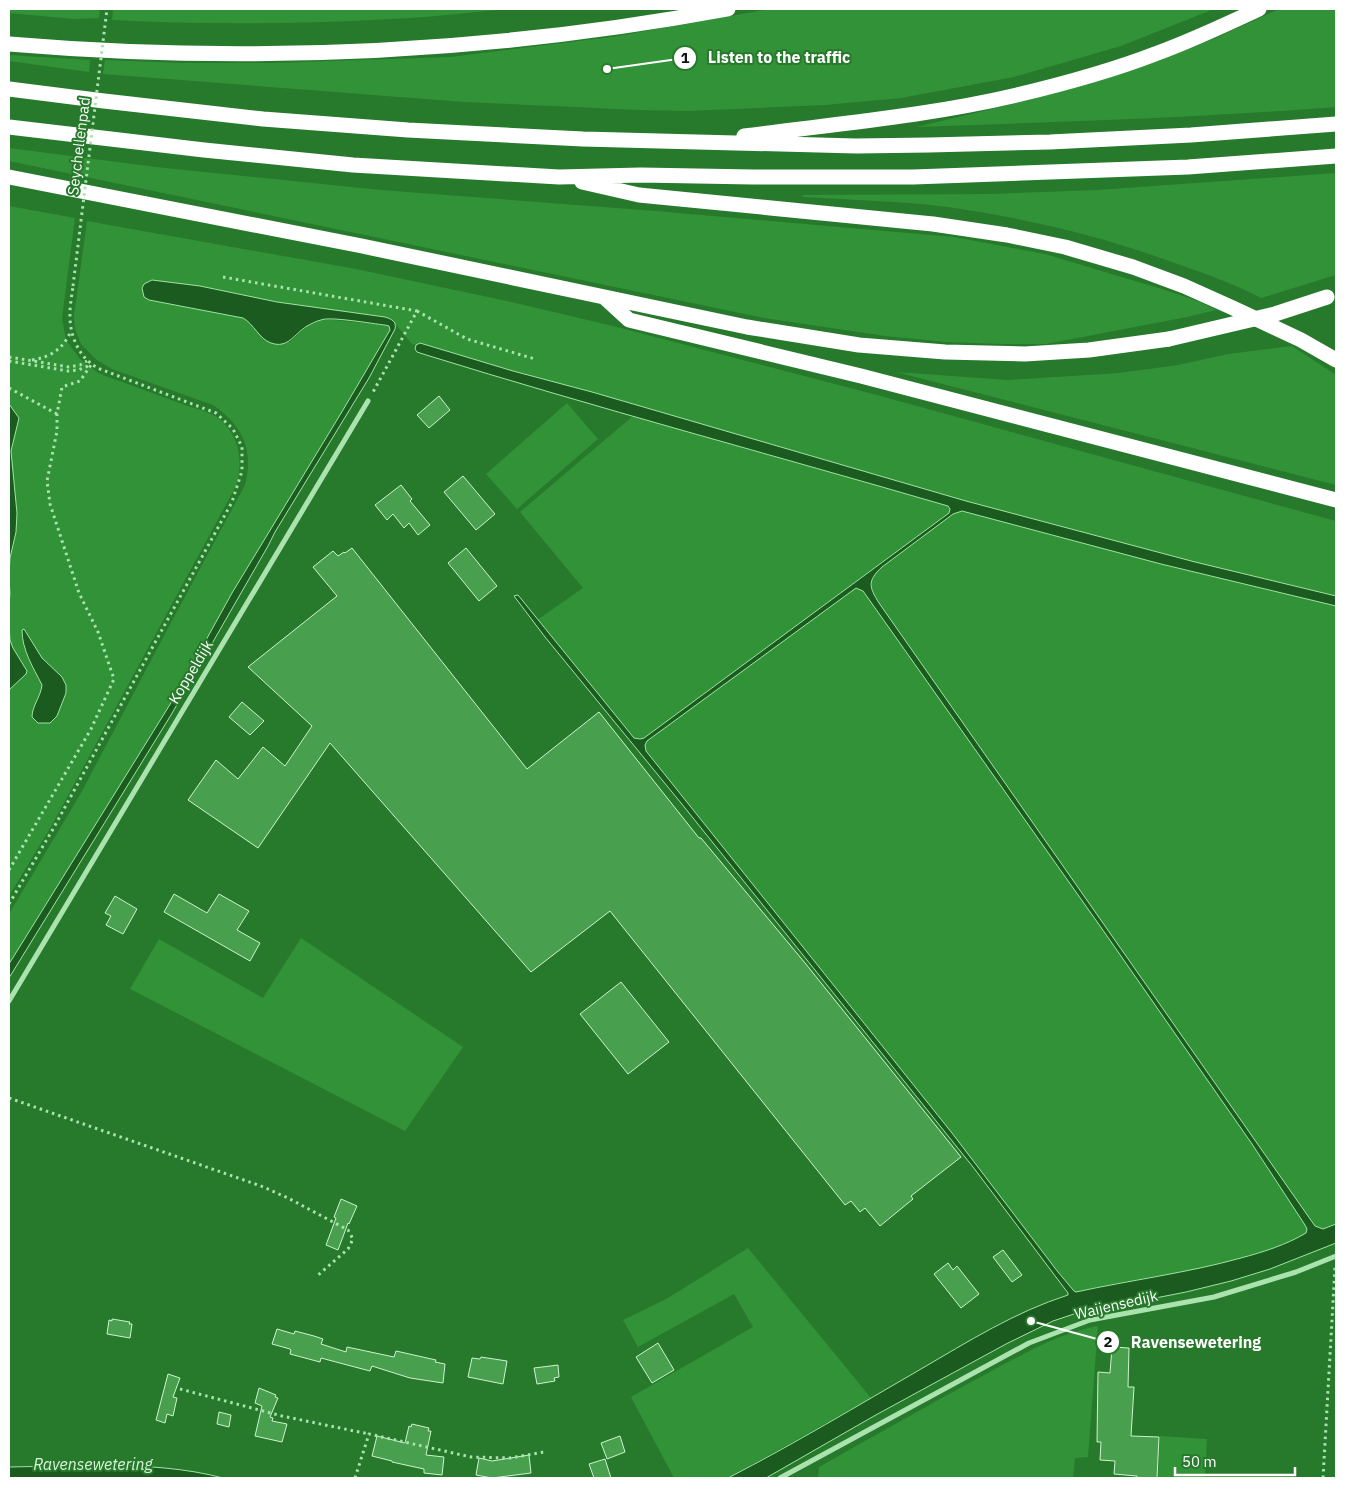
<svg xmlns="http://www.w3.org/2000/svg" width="1345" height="1487" font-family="'IBM Plex Sans',sans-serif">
	<rect width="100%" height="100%" fill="#277a2c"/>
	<!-- green -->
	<path fill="#329237" d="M9,9H100L99,18L74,19L9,13Z
		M113,9H505C473,12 441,16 410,18C311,24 211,25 112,20Z
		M770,9H1214L1121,46L1014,77L901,98L825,105L688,111L639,110L464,102L103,74L105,60L181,63H273L450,57L618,36Z
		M1279,9H1336V107C1196,118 1056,122 916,127L1029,100L1086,84L1175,54L1218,37Z
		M9,55L90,60L89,72L9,61Z
		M9,148L156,167L381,190L656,211L954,237L1045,254L1165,290L1200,302L1216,310L1187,317L1046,344H1003L947,342L885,336L764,318L9,161Z
		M1336,173V275L1261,298C1231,282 1200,272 1169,261C1098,235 1023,218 948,207C901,201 852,200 804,197L801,195L990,194L1097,190Z
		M9,206L75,218L62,318L66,340L80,359L97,372L105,376C131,385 156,394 182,404C192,408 205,410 215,416C239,431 245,463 235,488L52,825L9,896Z
		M87,221L356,269L507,301L613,326L877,395L1336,521V1224L1258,1254L1228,1262L1200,1269L1123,1282L1074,1292L954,1137L637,744L861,584L965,502L533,376L412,344L392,320L277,302L200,286L152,280L144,284L142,288L149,300L243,318L247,320L267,341L290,342L306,327L322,319L385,325L389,326L390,330L343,410L232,593L174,698L9,964V914L81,793L167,630L245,485C254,449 243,426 213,405L112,369L97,360L81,344L75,329L74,316Z
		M1292,346L1336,375V485L896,372L1008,380L1119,373L1178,365L1228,354Z
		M567,403L598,439L517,509L486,474Z
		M633,416L948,506L950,512L644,738L640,739L634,738L537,620L583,588L520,512Z
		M301,938L463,1047L405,1131L130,989L159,939L263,998Z
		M748,1248L871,1398L728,1478H674L631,1397L753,1327L734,1294L638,1347L623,1320L668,1298Z
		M1098,1326L1088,1457L1075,1458L1073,1478H818L819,1467C874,1436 930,1404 986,1374C1022,1355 1058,1333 1098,1326Z
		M1160,1436L1207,1439L1205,1478H1158Z"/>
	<!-- water -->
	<path fill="#1b5b20" stroke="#a0e4a2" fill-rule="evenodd" d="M152,280L200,286L277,302L385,317C391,319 397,321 395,329L369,378L275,532L268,546L171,715L9,978V964L174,698L232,593L343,410L390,330L389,326L385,325C374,324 329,316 321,320C316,321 311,324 307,326C294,334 288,349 271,343C259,339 254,324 243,318L149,300L144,297L142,288L144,284Z
		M420,343L513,371L592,392L966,501L1195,562L1336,596V606L1161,564L962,511L953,514L882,567C867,581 869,587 879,603L1315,1226L1323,1229L1336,1224V1243L1270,1269L1231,1281L1186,1292L1074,1314L1053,1321L1006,1344L874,1416L766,1478H728C794,1444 857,1406 921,1369C969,1341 1015,1312 1068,1295V1293L973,1167L681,803L545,637L514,596L518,595L634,738L640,739L644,738L949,513L950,509L948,506C773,455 597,408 423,354L417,352L415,349L416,345ZM856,588L863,591L1100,926L1252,1144L1305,1225L1307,1229L1306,1233C1286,1245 1263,1252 1241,1258C1187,1273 1131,1280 1076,1292L1074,1291L1058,1272L952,1133L646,751L645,745L647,741Z
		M9,404L19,418L11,451L17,513L16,532L10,558L9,577L10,594L9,604Z
		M9,623L10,640L13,648L27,671L26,674L9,690Z
		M24,629L42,658L62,677L66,685V693L57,716L50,723H38L32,717C32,706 41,696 42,685C33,667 22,650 22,630Z
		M108,1465C146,1466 186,1468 223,1478H9V1467Z"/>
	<!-- building -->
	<path fill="#489f4d" stroke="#cef3cf" d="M439,396L450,410L429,428L417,415Z
		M463,476L495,514L476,530L444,492Z
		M401,485L412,499L410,501L430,525L418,535L409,523L404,528L393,514L387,520L375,505Z
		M352,548L527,769L599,712L699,838H701L805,963L961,1157L911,1196L913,1199L880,1226L865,1208L860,1212L851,1201L845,1205L610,911L531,972L330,743L258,848L188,800L216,760L238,779L263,747L285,766L312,726L248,667L337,596L313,567L333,551L338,556L344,552L345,553Z
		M466,548L497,586L479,601L448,563Z
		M242,702L264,721L250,735L229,717Z
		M174,894L207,913L219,894L249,911L237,930L260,943L250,961L164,912Z
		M115,896L137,909L123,934L106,925L111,916L105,913Z
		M621,982L669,1042L628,1074L580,1014Z
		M341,1199L357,1206L349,1224L348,1223L338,1250L326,1245L336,1218L334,1217Z
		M1003,1250L1022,1275L1012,1282L993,1257Z
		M948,1263L953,1270L957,1266L979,1294L961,1308L934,1274Z
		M112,1319L130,1322L129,1324H132L130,1338L107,1334L109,1320L112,1321Z
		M277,1329L294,1334L295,1331L314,1336L323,1339L321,1344L346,1352L347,1347L394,1357L396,1351L436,1360L435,1362L445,1364L443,1383L410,1378L372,1366L370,1371L321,1358L320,1362L290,1354L291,1350L290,1349L272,1344Z
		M658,1343L674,1370L652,1383L636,1357Z
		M1112,1347L1129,1348L1128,1387H1134L1131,1436L1159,1437L1157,1478H1137V1476L1114,1474L1115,1461L1100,1460L1101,1442H1097L1098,1372L1110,1373Z
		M481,1357L507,1361L503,1384L468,1377L472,1358L480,1359Z
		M558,1365L559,1377L554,1378L555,1381L537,1384L534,1368Z
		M168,1374L180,1378L173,1397L177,1398L173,1416L167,1414L165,1423L156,1420Z
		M259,1388L276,1395L275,1397L278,1398L270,1417L273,1418L272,1421L287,1424L282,1442L255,1436L262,1406L255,1403Z
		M219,1412L231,1415L229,1427L217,1424Z
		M412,1424L429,1428L428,1431H431L426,1455L444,1457L442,1475L424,1473V1469L392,1462V1461L372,1456L377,1436L405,1443L409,1426L411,1427Z
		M620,1436L625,1452L607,1459L601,1443Z
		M529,1455L531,1473L492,1478L476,1475L479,1458L492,1461Z
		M605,1459L611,1478H594L589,1464Z"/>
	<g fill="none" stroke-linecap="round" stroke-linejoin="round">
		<!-- path -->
		<path stroke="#abe3ae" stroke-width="3" stroke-dasharray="2.5 4" stroke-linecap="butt" d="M223,277L417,311L372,394
			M417,311L467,339L535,359
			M9,357L69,367L80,365L87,361
			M32,360C51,357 63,349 71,331
			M9,361L68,371L78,370L91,365
			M9,388L57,414
			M9,870L91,729L114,679L98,632L79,593L50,504L47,481L57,431V414L62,387L80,381L91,365
			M9,904L53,829L232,502L242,471V447L233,429L216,413L100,369C80,360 69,336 70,313C70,304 72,295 73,286
			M9,1098L261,1186L288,1198L348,1230L353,1239L348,1249L317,1276
			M180,1389L282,1416L369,1434
			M355,1478L369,1434L471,1457L510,1458L544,1452
			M1323,1478L1335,1267"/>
		<!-- minor -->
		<path stroke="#abe3ae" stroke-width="5" d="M9,1001L368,401
			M780,1478L1029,1343L1090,1320L1214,1297L1296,1272L1336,1256"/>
		<!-- motorway -->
		<path stroke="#fff" stroke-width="15" d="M9,44C248,64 491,53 728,9
			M9,89L104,101L263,119L408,130L583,139L856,146L929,145L1050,142L1191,135L1336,124
			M9,127L204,150L353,165L559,177L641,175L753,177H913L1188,167L1336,156
			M744,136C835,124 928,116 1017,95C1063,84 1111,71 1155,54C1191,41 1225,25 1259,9
			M9,177L362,246L747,327L859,345L945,352L1025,354L1089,350L1169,339
			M582,182L639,195L933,224L1007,235L1065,247L1133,267L1184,286L1233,308L1301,340L1336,360
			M605,298L629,320L861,376L1336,500"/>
		<!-- path-bridge -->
		<path stroke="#abe3ae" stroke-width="3" stroke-dasharray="2.5 4" stroke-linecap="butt" d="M73,286L107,9"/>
		<!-- motorway-bridge -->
		<path stroke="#fff" stroke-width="15" d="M1169,339L1275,314L1327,297"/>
	</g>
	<g text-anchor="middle" stroke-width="4" stroke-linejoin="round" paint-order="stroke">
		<!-- street labels -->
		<g font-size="15" fill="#fff" stroke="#277a2c">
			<text transform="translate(79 146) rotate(-83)" y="5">Seychellenpad</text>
			<text transform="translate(191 672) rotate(-59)" y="5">Koppeldijk</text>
			<text transform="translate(1116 1305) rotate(-13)" y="5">Waijensedijk</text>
		</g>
		<!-- water labels -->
		<g font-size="16" font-style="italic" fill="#d7f4d8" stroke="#277a2c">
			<text x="93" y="1470">Ravensewetering</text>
		</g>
	</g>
	<!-- callouts -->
	<path fill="none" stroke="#fff" stroke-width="2" d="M607 69L685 58M1031 1321L1108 1342"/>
	<g fill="#fff" stroke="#277a2c" stroke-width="2">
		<circle cx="607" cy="69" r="5"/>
		<circle cx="1031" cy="1321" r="5"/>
		<circle cx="685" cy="58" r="12"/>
		<circle cx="1108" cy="1342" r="12"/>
	</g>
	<g font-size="15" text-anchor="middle" font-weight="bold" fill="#111">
		<text x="685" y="63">1</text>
		<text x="1108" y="1347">2</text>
	</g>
	<g font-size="16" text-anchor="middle" font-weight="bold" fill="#fff" stroke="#277a2c" stroke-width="4" stroke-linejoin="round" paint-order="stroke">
		<text x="779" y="63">Listen to the traffic</text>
		<text x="1196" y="1348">Ravensewetering</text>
	</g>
	<!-- border -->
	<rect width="1345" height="1487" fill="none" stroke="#ffffff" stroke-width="20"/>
	<!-- scale -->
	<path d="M1175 1467v8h120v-8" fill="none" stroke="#ffffff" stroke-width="2.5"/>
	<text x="1182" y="1467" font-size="15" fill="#ffffff" stroke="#277a2c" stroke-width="4" paint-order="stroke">50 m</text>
</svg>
